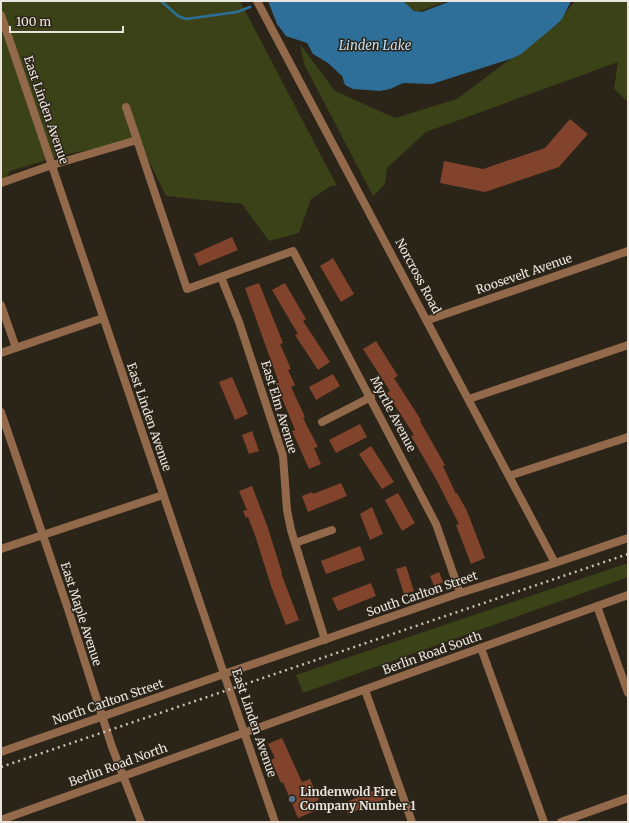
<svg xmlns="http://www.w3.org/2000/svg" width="629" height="823" font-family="Merriweather,serif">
	<rect width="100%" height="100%" fill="#2b2419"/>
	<!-- green -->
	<path fill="#3b4218" d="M1,1H240L337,186H331L311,199L299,233L269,241L242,204L166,196L139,141L67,154L10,171L1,184Z
		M391,1H447L418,12Z
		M575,1H628V102L614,89L618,62L426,132L387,168L385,184L373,196L304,64L300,44L335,91L395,118L457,99L557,24Z
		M628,563V577L303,693L296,675Z"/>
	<!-- water -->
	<path fill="#2e6f99" d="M268,1H403L414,11L422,12L451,1H571L562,19L557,24L521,54L513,58L432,84L403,83L390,89L380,91L353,89L345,85L342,76L328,63L313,54L307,43L286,36L277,24Z"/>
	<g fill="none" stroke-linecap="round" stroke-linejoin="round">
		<!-- stream -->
		<path stroke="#2e6f99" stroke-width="2.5" d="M161,1L178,16L186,19L237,12L250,7"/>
	</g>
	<!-- building -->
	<path fill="#82432c" d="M570,119L588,134L559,167L485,192L440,183L444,161L483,169L545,148Z
		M232,237L238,250L199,266L194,254Z
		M333,258L354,294L341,302L320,266Z
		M259,283L283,343L280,344L291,369L288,370L295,385L291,387L305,417L303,418L318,447L314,448L321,464L309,469L292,431L295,430L276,383H279L245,288Z
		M285,283L306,319L303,321L330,362L318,370L295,335L298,334L272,290Z
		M376,341L398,376L394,378L421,420L420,421L445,465L443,466L456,494L457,493L467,511L485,558L471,564L456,525L459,524L436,479L411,436L414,435L387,393L390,391L363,349Z
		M333,374L340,386L316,400L309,387Z
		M232,377L248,414L235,420L219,382Z
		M360,424L367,437L336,453L329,440Z
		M252,431L259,451L249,454L242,435Z
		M371,446L394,482L382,489L359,454Z
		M341,483L347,496L308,512L302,496L312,492L313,494Z
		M252,486L267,525L282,573H281L299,620L286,625L271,586L256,538L248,517L246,518L243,511L247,510L239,491Z
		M398,493L415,523L402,531L385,500Z
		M372,507L383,534L370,540L360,514Z
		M360,546L365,560L326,574L321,561Z
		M406,566L414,591L404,594L396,569Z
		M439,572L443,582L434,586L430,576Z
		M371,583L376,596L338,611L332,598Z
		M282,738L302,782L310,779L319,800L314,802L317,810L298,818L283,782L281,783L271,760L275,758L268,744Z
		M383,787L387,798L348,814L344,803Z"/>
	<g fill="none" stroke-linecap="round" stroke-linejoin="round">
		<!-- minor -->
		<path stroke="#92694a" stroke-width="8" d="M1,15L224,674L1,752
			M126,107L187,289L293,251L436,524L460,593
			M1,183L52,165L137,140
			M221,277L239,322L283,456L287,510L291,530L325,640
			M1,305L16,348
			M428,320L628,251
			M1,353L103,318
			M469,399L628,345
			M1,412L68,609L112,747L141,822
			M322,422L371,397
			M509,476L628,437
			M295,543L332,530
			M1,549L163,495
			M555,563L628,538
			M597,606L628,693
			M481,648L544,822
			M365,690L412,822
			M561,822L628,798"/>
		<!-- tertiary -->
		<path stroke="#92694a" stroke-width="8" d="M257,1L555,563L460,593L224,674L275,822
			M1,820L628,595"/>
		<!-- rail -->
		<path stroke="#c6c1b9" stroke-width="2.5" stroke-dasharray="2 4" stroke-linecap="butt" d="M1,767L628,554"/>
	</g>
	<!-- markers -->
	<circle fill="#5c6f8a" stroke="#2b2419" stroke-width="1.5" cx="292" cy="799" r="4"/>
	<g text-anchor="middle" stroke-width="3" stroke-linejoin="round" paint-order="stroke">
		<!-- street labels -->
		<g font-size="12" fill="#eae5de" stroke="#2b2419">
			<text transform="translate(46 110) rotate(71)" y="4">East Linden Avenue</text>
			<text transform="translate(524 274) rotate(-19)" y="4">Roosevelt Avenue</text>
			<text transform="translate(418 276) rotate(62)" y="4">Norcross Road</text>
			<text transform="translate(279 407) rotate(73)" y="4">East Elm Avenue</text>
			<text transform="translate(393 414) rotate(62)" y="4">Myrtle Avenue</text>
			<text transform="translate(149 417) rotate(71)" y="4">East Linden Avenue</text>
			<text transform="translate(422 594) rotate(-19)" y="4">South Carlton Street</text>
			<text transform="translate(81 614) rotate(72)" y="4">East Maple Avenue</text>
			<text transform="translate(432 653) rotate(-20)" y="4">Berlin Road South</text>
			<text transform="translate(108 702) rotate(-19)" y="4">North Carlton Street</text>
			<text transform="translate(254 723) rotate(71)" y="4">East Linden Avenue</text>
			<text transform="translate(118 765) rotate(-20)" y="4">Berlin Road North</text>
		</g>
		<!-- poi labels -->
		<g font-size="12" font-weight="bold" fill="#eae5de" stroke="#2b2419" text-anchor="start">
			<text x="300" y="796">Lindenwold Fire<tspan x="300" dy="14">Company Number 1</tspan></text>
		</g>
		<!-- water labels -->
		<g font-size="13" font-style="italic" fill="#bedff8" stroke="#2b2419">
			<text x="375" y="50">Linden Lake</text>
		</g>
	</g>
	<!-- border -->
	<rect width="629" height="823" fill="none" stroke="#eae5de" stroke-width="4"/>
	<!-- scale -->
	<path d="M10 26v6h113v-6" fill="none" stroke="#eae5de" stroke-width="2"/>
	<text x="16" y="26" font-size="12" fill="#eae5de" stroke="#2b2419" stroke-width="3" paint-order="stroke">100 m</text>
</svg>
